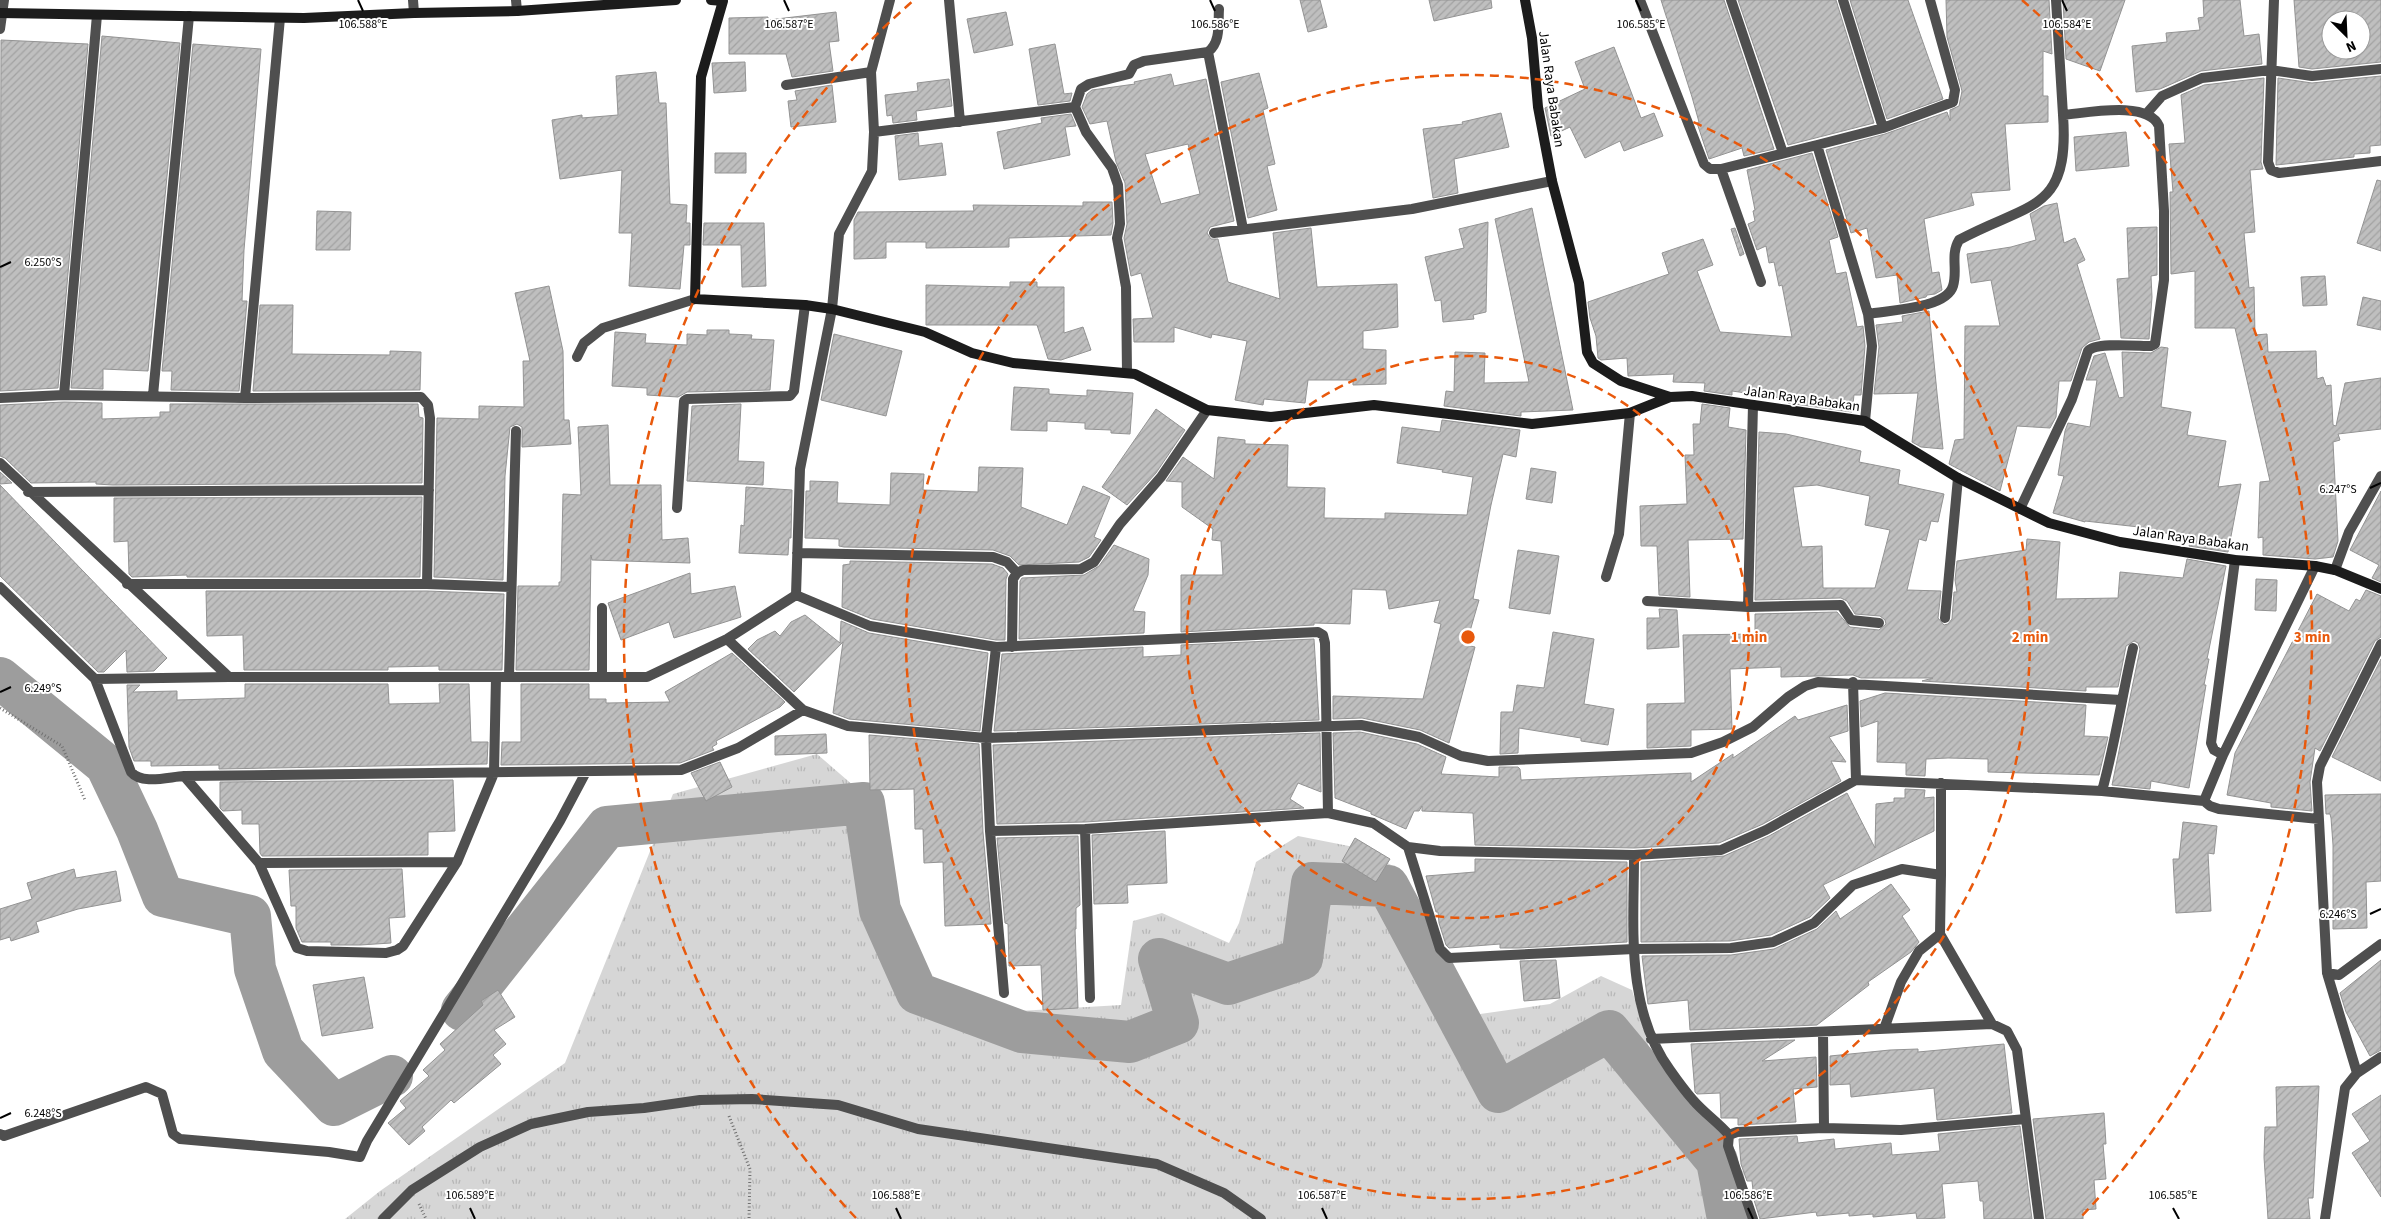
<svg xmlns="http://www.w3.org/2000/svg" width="2381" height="1219" font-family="'Source Sans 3',sans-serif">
	<defs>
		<pattern id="grass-tufts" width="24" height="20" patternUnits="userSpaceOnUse" patternTransform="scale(1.25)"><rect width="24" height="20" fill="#d6d6d6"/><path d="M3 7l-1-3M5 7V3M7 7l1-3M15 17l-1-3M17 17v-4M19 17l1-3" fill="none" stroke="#b6b6b6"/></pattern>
		<pattern id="building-hatch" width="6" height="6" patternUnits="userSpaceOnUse" patternTransform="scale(1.25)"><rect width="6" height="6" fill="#bfbfbf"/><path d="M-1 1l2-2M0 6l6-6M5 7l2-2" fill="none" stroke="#a2a2a2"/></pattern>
	</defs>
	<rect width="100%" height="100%" fill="#fff"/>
	<!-- grass -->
	<path fill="url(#grass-tufts)" d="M817,754L877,806L889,881L920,974L1019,1011L1121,1005L1133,921L1162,913L1229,943L1239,923L1256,862L1298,836L1359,848L1395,867L1459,1017L1550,1004L1601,976L1632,990L1656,1071L1717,1138L1744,1173L1747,1219H345L380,1191L565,1063L673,794Z"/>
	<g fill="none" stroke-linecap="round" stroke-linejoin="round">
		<!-- river -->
		<path stroke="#9d9d9d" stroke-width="42" d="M0,678L106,765L137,830L163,896L250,916L255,969L283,1051L334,1105L392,1076
			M462,1010L607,827L864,803L880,910L917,993L1022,1032L1130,1042L1178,1023L1159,959L1228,984L1302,959L1312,883L1388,886L1498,1092L1609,1031L1717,1161L1728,1219"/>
	</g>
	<!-- building -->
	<path fill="url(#building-hatch)" stroke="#939393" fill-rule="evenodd" d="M1300,0H1320L1327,27L1308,32Z
		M1429,0H1491L1492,8L1434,21Z
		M1661,0H1724L1774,149L1744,156L1742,148L1709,159L1697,123L1699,122L1692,97Z
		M1738,0H1836L1874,123L1788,145Z
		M1850,0H1908L1943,99L1887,119Z
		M1946,0H2049L2052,54L2043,51V96H2048V122L2005,124L2010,190L1971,193L1974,205L1924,219L1932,273L1939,272L1942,290L1935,294L1927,295L1926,297L1900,303L1897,275L1876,278L1867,228L1851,233L1826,150L1885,134L1947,112L1950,121V110L1959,106L1962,91L1947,37Z
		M2063,0H2125L2100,71L2066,59Z
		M2203,0H2240L2244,36L2259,34L2262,64L2201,71L2160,89L2136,92L2132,46L2167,42L2166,33L2200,30L2198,18L2204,17Z
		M2294,0H2381V62L2312,69L2299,67ZM2331,20H2361V50H2331Z
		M836,12L839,41L829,42L833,71L792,77L786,54H729V18L768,17V20Z
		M1006,12L1013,45L974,53L967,19Z
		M102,36L180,43L148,371L103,369V389L71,388Z
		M1,40L88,44L58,388L0,391Z
		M193,44L261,49L244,250L242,301H247L239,391L171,390L172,371H162Z
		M1055,44L1064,94L1072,93L1070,101L1038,105L1029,49Z
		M1614,47L1641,118L1654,113L1663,136L1624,151L1620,141L1585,158L1570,127L1551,136L1545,108L1585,89L1575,62Z
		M745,62L746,91L714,93L712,63Z
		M656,72L659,103H666L670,204L687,205L686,223H690V245H684L680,289L629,286L632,233H619L622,170L560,179L552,120L582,115V118L618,115L616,76Z
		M1259,73L1268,108L1263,110L1275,164L1267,166L1277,210L1248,218L1221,82Z
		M1171,74L1174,86L1206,79L1234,221L1210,227L1207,233L1211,239H1218L1228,282L1280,299L1273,233L1311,228L1317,287L1397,284L1398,327L1363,331V349L1386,350V384L1353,385V380H1308L1305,403L1264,399L1263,405L1235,400L1247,341L1212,334L1211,338L1174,327V342H1134L1133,319L1153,318L1141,273L1131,276L1124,238L1127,224L1125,183L1116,162L1107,121L1090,124L1082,107L1087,94L1092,90L1135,84L1134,82ZM1188,144L1200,194L1161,204L1145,154Z
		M2381,76V145L2370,146V153L2354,154V157L2276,165L2278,78L2312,83Z
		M2264,78L2261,162L2263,169L2250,170L2255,232L2244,233L2249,288L2254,287L2255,335L2267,334L2268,352L2316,351L2317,379L2323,377L2326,386L2331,385L2333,425L2336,426L2345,383L2381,378V429L2338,434L2340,440L2333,442L2338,541L2333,557L2315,559L2263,555V537L2258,538L2260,482L2270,481L2235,328H2195V271L2171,274L2170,192H2173L2169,144L2185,143L2181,95L2204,85Z
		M949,79L952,106L916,111L917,120L893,123L892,115L887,116L885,95L918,91L917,83Z
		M832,85L836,122L791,127L788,101L797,100L795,91Z
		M1501,113L1509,147L1454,159L1458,193L1433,198L1423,129L1463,124L1462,122Z
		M1071,114L1076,126L1065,127L1070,155L1004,169L997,132L1042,123L1041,118Z
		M2126,132L2129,166L2076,171L2074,137Z
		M918,133L919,146L942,143L946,175L899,180L895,136Z
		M715,153H746V173H715Z
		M1812,153L1838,237L1829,240L1836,274L1846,272L1857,327L1863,326L1865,346L1861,395H1854L1852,412L1788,403V399L1732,391V395L1704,391L1705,383L1673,382L1674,374L1628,376L1627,358L1601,360L1598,358L1596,336L1590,318L1588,302L1669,274L1662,253L1703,239L1713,265L1697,271L1720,332L1792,337L1782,285L1779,286L1774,262L1769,263L1766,246L1757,250L1748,224L1755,221L1753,211L1755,210L1747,170Z
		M2377,180L2381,181V251L2357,243Z
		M1083,202H1112L1113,223L1111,235L1009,238V247L926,248V242H886V258L854,259V220L858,212L974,211L973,205L1083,206Z
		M2057,203L2064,243L2075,238L2085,260L2077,264L2100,339L2089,342L2082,348L2071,381H2059L2056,417L2050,428L2017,426L2000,491L1949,464L1955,440L1964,439L1965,326H2000L1991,280L1971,283L1967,254L2011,247L2036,240L2030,214L2044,206Z
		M1532,208L1573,410L1521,412V416L1444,406L1446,391L1454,392L1455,352L1485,353L1484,383L1529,382L1495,219Z
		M317,211L351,212L350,250H316Z
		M1488,222L1486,312L1473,315L1474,319L1443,322L1441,300L1435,301L1425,257L1464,248L1459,229Z
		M704,223H764L766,286L742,287L741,245H703Z
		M2157,227V275L2151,276L2152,297L2149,339L2121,338L2117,279L2129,278L2127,228Z
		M1735,228L1744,254L1740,256L1731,229Z
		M2325,276L2327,305L2303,306L2301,277Z
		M1010,282H1037V287H1064V333L1083,327L1091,350L1061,360L1048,359L1037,325H926V285L1010,287Z
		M549,286L563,351L564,420H569L571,444L522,447V427L517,424L510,427L505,476L503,580L434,577L437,418L479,419V406L524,407L523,361H530L515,293Z
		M2363,297L2381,301V330L2357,325Z
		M260,305H293L292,354L390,355V351L421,352L420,390L253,391Z
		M1929,311L1937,393L1943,449L1921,447L1912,442L1918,393L1874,394L1879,347L1876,325L1903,322L1902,316Z
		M707,330H729V334L752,335L751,339L774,340L770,390L687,392L678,397L647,395V388L612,386L615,332L646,334L645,343L687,345V334L707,335Z
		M834,334L902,351L886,416L821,400Z
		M2161,347L2168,348L2161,407L2191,412L2187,435L2226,441L2218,487L2241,484L2228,552L2189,546L2190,543L2178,542L2179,535L2138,529L2139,527L2085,521V522L2053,513L2064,476L2058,475L2065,431L2068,423L2090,427L2097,380H2086L2094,356L2105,353L2119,398L2124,397L2122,352L2151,353Z
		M1014,387L1049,389V394L1087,396V390L1133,393L1130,434L1111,433V430L1085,429V423L1047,421V431L1011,430Z
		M64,402L102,403V419L160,417V412H170V404H418L419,417L423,418L422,483L113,485L96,484V482L31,483L5,458L0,456V405Z
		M741,404L738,461L764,462L763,485L687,481L692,406Z
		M1702,404L1730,408L1728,427L1746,430L1743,539L1688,540L1690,597L1659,595L1657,546H1641L1640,506L1687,504L1685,455H1694L1693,424H1700Z
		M1156,409L1185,430L1156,473L1127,505L1102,487Z
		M1442,420L1520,430L1516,457L1503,454L1491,505L1473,599L1479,600L1466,645L1475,647L1449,743L1420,730L1362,718L1333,719V696L1423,699L1441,624L1434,622L1440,600L1389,609L1386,590L1352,589L1350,624L1314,623V625L1181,632V575H1223L1221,541L1212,540L1213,529L1182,507V482L1166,481L1183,457L1214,479L1218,437L1245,440V444L1288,445L1287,487L1325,488L1324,518L1385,519V513L1467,515L1473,477L1442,472L1443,470L1397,463L1402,427L1440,432Z
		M608,425L610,485H661L662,540L688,538L690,563L592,560L591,555L589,670H516L518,586H559V582H561L563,494L581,495L578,427Z
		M1759,432L1786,434L1861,451L1859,462L1900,470L1898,484L1944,494L1938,522L1931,521L1926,541L1919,539L1907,590L1941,591L1938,618L1944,625L1948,624L1952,619L1954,592H1957L1955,580L1957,561L2026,550L2027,539L2060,542L2056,599L2118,598L2120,572L2183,578L2187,559L2226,566L2207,659H2209L2204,685H2206L2189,788L2151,781L2150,789L2112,785L2140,649L2138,643L2134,641L2126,646L2118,687H2086V691L1922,681L1933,678H1861L1853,675L1781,677V667L1730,669L1732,729L1691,730V746L1647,748V704L1685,703L1683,635L1755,634V614L1837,612L1850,627L1879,630L1886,624L1885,620L1880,616L1855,614L1847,601L1841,598L1755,600ZM1817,485L1870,496L1865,525L1890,530L1875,588H1823L1822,546L1802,547L1793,487Z
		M979,467L1023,468L1021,507L1067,525L1083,486L1110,497L1094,537L1101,540L1089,557L1079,562L1019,565L1010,556L993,550L844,547L839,546V539L805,538L806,491H810V481L838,482L837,503L890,505L891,473L924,474L923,490L978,492Z
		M1531,468L1556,472L1552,503L1526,499Z
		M0,472L12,483L0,484Z
		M0,485L167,658L154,671L127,672L126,650L104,672H98L0,576Z
		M746,487L792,490L791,538H789L788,555L739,553L741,525L744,526Z
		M2381,491V582L2372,578L2379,565L2350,550Z
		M422,497L420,577H187V575L132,577L129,574L128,541L114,542V498Z
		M1114,545L1149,559L1148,575L1133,611L1145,612L1144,633L1019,639L1020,581L1022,578L1084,575L1099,566Z
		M1518,550L1559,556L1550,614L1509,608Z
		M850,561L992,564L1003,568L1008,574L1006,579L1005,640H996L872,619L842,607L843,565L850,564Z
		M690,573L691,594L735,586L741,617L674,638L669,622L621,640L608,603Z
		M2256,579L2277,580L2276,611L2255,610Z
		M2366,590L2381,596V637L2375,641L2320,751L2315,748L2310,782L2312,811L2271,807V803L2227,795L2235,753L2317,594L2349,611L2356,599L2360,601Z
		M206,591H427L504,594L502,670H439V666L388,667V670H244L243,635L207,636Z
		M1659,609L1677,610L1679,647L1647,649V618H1660Z
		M805,615L840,643L841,621L869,633L988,653L980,731L849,719L833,713L843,642L794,692L748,649L757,640L775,631L780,636L791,622Z
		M1553,632L1594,639L1584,704L1614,709L1608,745L1581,741V738L1519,728L1518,753L1500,754L1501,712H1513L1517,685L1544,688Z
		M1314,639L1319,720L994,731L1002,654L1143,647V657L1181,655V645Z
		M732,653L785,702L780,707L716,741L717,744L712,747L714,750L680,763L501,765L502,742H521V684H589V699H606V703L670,702L665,692Z
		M2381,659V781L2332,757Z
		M245,684H388L389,704L440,703L439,684H469L471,742H488L487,764L219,769V765L151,766V761H134L129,747L127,685H140L133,692L177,691V700L245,698Z
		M1885,693L2086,705L2084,736L2108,737L2099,775L1988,772V759L1948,758L1926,759L1925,776L1906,775V763L1877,762L1878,721L1861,727L1860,701Z
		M1847,705L1848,731L1829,737L1846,762L1831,761L1841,781L1763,824L1719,843L1634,848L1475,845L1473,813L1422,811V806L1419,811H1414L1406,829L1371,814V812L1335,798L1333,733L1360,732L1417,744L1446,757L1441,774L1499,777V767H1518L1520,769L1521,780L1691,773V782L1733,754V758L1795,716L1798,720Z
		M1320,733L1321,792L1298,783L1290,799L1304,808L1085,822L997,824L993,745Z
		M826,734L827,753L775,755V736Z
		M869,735L979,744L983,832L991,924L945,926L943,862L924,863L923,829H915L914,789L870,790Z
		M720,762L732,787L706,801L691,773Z
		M453,780L455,831L428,832V855L262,856L260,853L259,824H242V810L223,811L220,808V782Z
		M1905,789L1925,790L1924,798L1934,797V831L1823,885L1830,898L1810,917L1771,935L1730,941L1641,942V862L1724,856L1769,836L1847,793L1875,848L1876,804L1894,802V798H1905Z
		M2381,794V881L2366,882L2367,928L2333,929V845L2331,818L2330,814H2326L2325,795Z
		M2183,822L2217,826L2214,854L2208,853L2211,911L2176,913L2173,859H2179Z
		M1165,831L1167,883L1127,885L1128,903L1094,904L1092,835Z
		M1078,836L1080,905L1076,908V929H1075L1078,1008L1043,1010L1041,965L1009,966L1008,924L1005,923L997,838Z
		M1355,838L1390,859L1376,882L1342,861Z
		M1475,859L1627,862V942L1519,948H1500V944L1449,948L1446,945L1439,923L1438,912H1436L1426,876L1475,872Z
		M74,869L76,878L116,871L121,901L78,909L36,922L39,932L11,941L10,937L0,940V909L32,899L27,883Z
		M402,869L405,917L389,918L391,943L360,945H331V942H302L296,928V906H291L289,870Z
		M1891,884L1910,910L1902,916L1919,942L1911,952L1868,982L1869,985L1817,1025L1690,1030L1688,1000L1648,1004L1642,956L1731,955L1774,949L1817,929L1836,911L1840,919Z
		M1556,960L1560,998L1524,1001L1520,961Z
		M2381,960V1050L2370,1056L2346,1012L2340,993Z
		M364,977L373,1028L322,1036L313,985Z
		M498,990L515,1017L494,1030L506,1044L493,1055L501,1064L454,1103L451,1100L422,1127L425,1131L409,1145L388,1123L406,1108L400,1101L429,1076L423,1070L445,1050L440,1044L483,1005L481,1001Z
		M1795,1040L1762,1061L1816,1057L1817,1087L1793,1089L1796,1122L1738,1125V1118H1721L1720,1093L1697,1094L1695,1092L1691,1044Z
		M2004,1044L2012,1113L1937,1120L1934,1088L1851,1097L1850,1084L1830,1085V1056L1890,1050L1918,1049V1052Z
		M2319,1086L2313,1198H2308L2310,1219H2268L2264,1157L2265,1127H2277L2276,1087Z
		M2381,1095V1197L2352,1153L2370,1141L2352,1114Z
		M2104,1113L2106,1144H2103L2106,1179L2094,1180L2096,1209L2083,1210V1219H2046L2033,1119Z
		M2020,1126L2032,1219H1984L1983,1201H1980L1978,1181L1942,1184L1945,1218L1917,1219L1916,1213L1873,1217V1214L1849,1216V1213L1817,1216L1816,1212L1760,1219L1754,1200L1752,1181H1747L1741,1164L1739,1139L1797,1136L1798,1143L1834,1139L1835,1149L1891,1143L1892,1155L1940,1151L1938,1134Z"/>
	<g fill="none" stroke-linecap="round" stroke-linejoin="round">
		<!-- path -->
		<path stroke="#717171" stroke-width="3" stroke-dasharray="1 2.5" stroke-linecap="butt" d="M0,708L62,746L85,800
			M729,1116L750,1169L749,1219
			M419,1204L426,1219"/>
		<!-- street -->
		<path stroke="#4f4f4f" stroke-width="10" d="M413,0L414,13
			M516,0L517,11
			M949,0L960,122
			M1640,0L1704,164L1710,169H1721L1817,145
			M1731,0L1783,153
			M1843,0L1883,128
			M2274,0L2268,162L2271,170L2279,173L2381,161
			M0,29L4,0
			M1208,52L1243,229
			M786,85L871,72
			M2147,113L2162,96L2202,78L2270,70L2312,76L2381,69
			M874,132L1075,107
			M1721,169L1761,282
			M1214,233L1412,209L1552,181
			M1868,314C1889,310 1946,309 1953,286C1958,270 1950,255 1959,240C2029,202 2070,213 2063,115
			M577,357L584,343L603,328L695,299
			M1127,373L1126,287L1117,238L1120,224L1118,185L1112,168L1086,132L1075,107L1081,89L1089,84L1129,74L1134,65L1144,61L1208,52C1221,42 1218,24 1219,9
			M64,395L97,15
			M153,395L189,16
			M0,398L64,395L245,398L421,397L428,405L430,418L427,584
			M245,398L280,18
			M1753,405L1748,607L1841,605L1851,620L1879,623
			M1865,421L1872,346L1868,314L1817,145L1883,128L1953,102L1955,90L1930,0
			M0,463L229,677
			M28,492L429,490
			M677,508L684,401L687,399L790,396L794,391L805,305
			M2020,509L2072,399L2088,351C2096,342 2137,346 2151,346L2155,344L2164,280V211L2159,126C2148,100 2087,113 2063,115L2056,0
			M797,553L993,557L1007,562L1017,573
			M2315,566L2223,755L2204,801L2210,806L2219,809L2319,819
			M2335,570L2349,532L2381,476
			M1606,577L1619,534L1630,413
			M127,584H427L511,587
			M0,587L95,679L131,772C142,785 168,777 184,776L259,863L297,948L307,951L386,953L397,950L403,946L457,862L494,773L496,677
			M796,595L870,626L996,647L1318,632L1323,635L1325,643L1328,813L1373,823L1408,847L1440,851L1634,855L1721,850L1766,830L1856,780L2102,791C2115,744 2122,696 2133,648
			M796,595L800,469L832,309L839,234L872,171L874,132L871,72L890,0
			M1647,601L1748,607
			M602,608V677
			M1945,618L1958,478
			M727,639L803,710L848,726L986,738L1361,725L1419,737L1461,756L1488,761L1691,753L1723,742L1753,727L1788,697L1805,686L1818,682L2121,700
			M2381,644L2320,766L2317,782L2327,973L2339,975L2381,944
			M996,647L986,738L990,831L1004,993
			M1012,647L1013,579L1017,573L1023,570L1081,569L1094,562L1120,524L1161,477L1207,410
			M509,676L516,431
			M95,679L229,677H647L727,639L796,595
			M1853,682L1856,780
			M2223,755L2214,750L2211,743L2235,560
			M184,776L681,770L738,748L803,710
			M1941,783V875
			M2102,791L2204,801
			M1085,829L1090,998
			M990,831L1085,829L1328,813
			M1408,847L1440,949L1449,958L1634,949L1731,948L1773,942L1814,923L1853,885L1902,869L1941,875L1940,934L1919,951L1901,982L1884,1029
			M1634,855C1634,927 1625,1008 1670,1070C1677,1080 1685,1091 1693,1100C1704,1113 1718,1122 1729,1135
			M259,863L457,862
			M1940,934L1992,1024
			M2327,973L2357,1073
			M1823,1032L1824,1128
			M1651,1039L1992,1024L2007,1031L2017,1050L2039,1219
			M0,1134L4,1136L146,1087L162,1094L173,1134L180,1139L329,1152L360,1157L367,1141L560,821L586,772
			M383,1219L412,1190L480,1147L531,1124L588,1112L644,1108L700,1100L752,1099L838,1105L918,1129L1157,1164L1224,1193L1261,1219
			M1753,1219L1728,1146L1729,1135L1737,1132L1824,1128L1901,1130L2026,1119
			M2325,1219L2345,1088L2357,1073L2381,1057"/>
		<!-- secondary -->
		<path stroke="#1c1c1c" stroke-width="10" d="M711,0L723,1L701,77L695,299L805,305L832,309L925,332L972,353L1013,363L1135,374L1207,410L1271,417L1374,405L1532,424L1630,413L1670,397
			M1525,0L1532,38L1538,107L1552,181L1579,283L1587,352L1593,363L1621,381L1670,397L1692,396L1865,421L1958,478L2049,523L2120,542L2235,560L2315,566L2335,570L2381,589
			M0,13L304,18L414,13L517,11L676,0"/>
	</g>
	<!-- ticks -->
	<path fill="none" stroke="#000" stroke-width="2" d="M358,0L363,11M784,0L789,11M1210,0L1215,11M1636,0L1641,11M2062,0L2067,11M0,267L11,262M2370,488L2381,483M0,692L11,687M2370,914L2381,909M0,1118L11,1113M470,1208L475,1219M896,1208L901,1219M1322,1208L1327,1219M1748,1208L1753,1219M2173,1208L2179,1219"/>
	<!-- distance rings -->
	<g fill="none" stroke="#e8590c" stroke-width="2.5" stroke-dasharray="9 6">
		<circle cx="1468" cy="637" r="281"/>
		<circle cx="1468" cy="637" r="562"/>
		<path d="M856 1218A844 844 0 0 1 914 0M2022 0A844 844 0 0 1 2080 1218"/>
	</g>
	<g text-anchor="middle" stroke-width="4" stroke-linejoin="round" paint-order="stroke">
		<!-- street labels -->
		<g font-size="14" fill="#000" stroke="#fff">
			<text transform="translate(1552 89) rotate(82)" y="5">Jalan Raya Babakan</text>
			<text transform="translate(1802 398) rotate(8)" y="5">Jalan Raya Babakan</text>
			<text transform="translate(2191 538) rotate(8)" y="5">Jalan Raya Babakan</text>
		</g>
	</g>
	<g font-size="12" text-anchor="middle" fill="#000" stroke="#fff" stroke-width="4" stroke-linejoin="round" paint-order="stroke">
		<text x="1215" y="28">106.586°E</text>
		<text x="2067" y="28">106.584°E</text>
		<text x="363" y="28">106.588°E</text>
		<text x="789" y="28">106.587°E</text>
		<text x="1641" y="28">106.585°E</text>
		<text x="43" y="266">6.250°S</text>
		<text x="2338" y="493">6.247°S</text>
		<text x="43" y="692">6.249°S</text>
		<text x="2338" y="918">6.246°S</text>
		<text x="43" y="1117">6.248°S</text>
		<text x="470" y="1199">106.589°E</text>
		<text x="896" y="1199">106.588°E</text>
		<text x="1322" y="1199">106.587°E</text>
		<text x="1748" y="1199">106.586°E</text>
		<text x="2173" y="1199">106.585°E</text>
	</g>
	<circle cx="1468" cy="637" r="8" fill="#e8590c" stroke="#fff" stroke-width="2.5"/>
	<g font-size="15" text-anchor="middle" font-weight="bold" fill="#e8590c" stroke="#fff" stroke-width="4" stroke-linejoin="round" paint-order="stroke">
		<text x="1749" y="642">1 min</text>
		<text x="2030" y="642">2 min</text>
		<text x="2312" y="642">3 min</text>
	</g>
	<!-- north arrow -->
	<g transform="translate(2346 35) rotate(156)"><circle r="24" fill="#ffffff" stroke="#999999"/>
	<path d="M0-4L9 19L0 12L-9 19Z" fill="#000000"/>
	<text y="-8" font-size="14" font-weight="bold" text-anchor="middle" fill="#000000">N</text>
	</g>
</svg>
